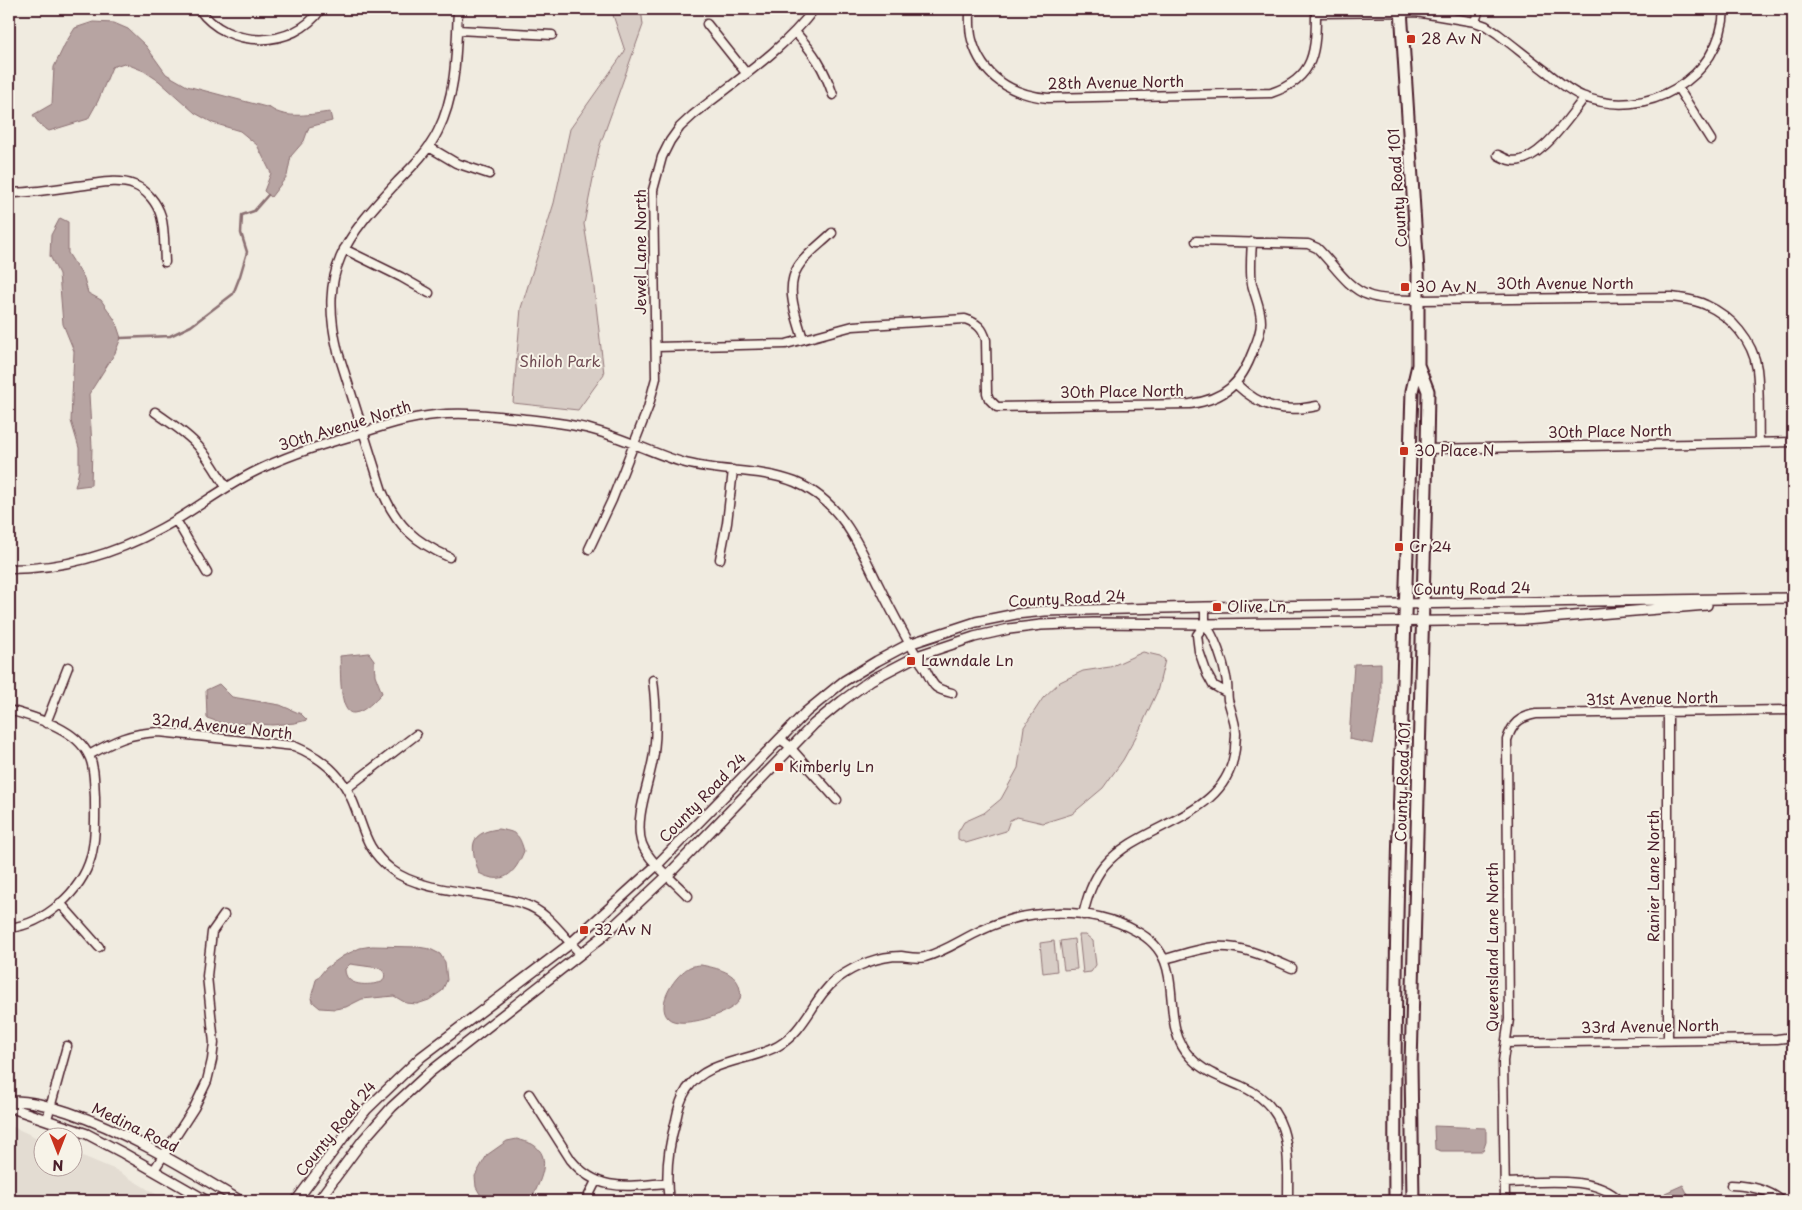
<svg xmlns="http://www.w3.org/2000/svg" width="1802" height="1210" font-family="'Playpen Sans',sans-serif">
	<rect width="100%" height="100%" fill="#f0ebe0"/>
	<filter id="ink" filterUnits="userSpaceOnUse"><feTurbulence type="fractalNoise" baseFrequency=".02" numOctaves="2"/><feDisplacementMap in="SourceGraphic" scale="10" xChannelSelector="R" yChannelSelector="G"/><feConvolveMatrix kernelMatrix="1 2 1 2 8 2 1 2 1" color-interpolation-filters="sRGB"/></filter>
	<g filter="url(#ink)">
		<!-- built -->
		<path fill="#e3dcd2" d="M9,1125L42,1140V1168H72L73,1152L116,1170L167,1201H9Z"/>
		<!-- green -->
		<path fill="#d8cdc6" stroke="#917678" d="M611,9H641L643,25L599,148L584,224L593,279L604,374L578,410L513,403L521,308L554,203L570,129L625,51Z
			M1143,652L1160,656L1165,660L1157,692L1139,731L1123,760L1103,788L1072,814L1043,823L1017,817L1010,820L1006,831L966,843L958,839V832L964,822L984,813L1001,799L1018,768L1024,727L1043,698L1060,682L1083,671L1110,667Z
			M1079,935H1086L1093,941L1096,965L1091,972L1083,973Z
			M1074,939L1077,969L1064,970L1060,941Z
			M1054,941L1057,971L1043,973L1040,943Z"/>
		<!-- water -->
		<path fill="#b7a4a2" stroke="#8b6f72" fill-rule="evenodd" d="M93,22L114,23L128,29L146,46L166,74L187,86L270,108C286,120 312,114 330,112L332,121L309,127L304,141L291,156L287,176L271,197L264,191L271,173L257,145L240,131L213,123L195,113L159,81L144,71L124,63L112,67L98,101L88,119L49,131L40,125L33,115L52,104L54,67L65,44L75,28Z
			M60,218L68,222V253L84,278L88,293L101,300L115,320L121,338L115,353L89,394L92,447L91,485L75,487L79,471V448L71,421L74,351L63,324L59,274L50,256L51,235Z
			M369,653L374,660L375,675L382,693C375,700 365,712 354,713C338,715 341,666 340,656Z
			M1381,663V701L1373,744L1349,739L1354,664Z
			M219,684L232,697L280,705L301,714L307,720L295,723L272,725L247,723L230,726L207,718L206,690Z
			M498,829C516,832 519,833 524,851C515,874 503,886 479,873C471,848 467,833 498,829Z
			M372,946L418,947L430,949L440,954L445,962L447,980L442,991L429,1000L417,1004L406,1003L394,996L362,999L346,1007L335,1009L320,1008L314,1003L311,999L312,994L316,980L326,968L343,956L360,948ZM350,964L379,968C386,972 386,976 382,982C368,986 345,987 345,969Z
			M701,965C716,968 738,972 740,990C741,993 741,998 739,1001C731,1014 680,1030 668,1018C655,1004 676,974 690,967C693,966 698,965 701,965Z
			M1434,1126L1486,1128V1142L1483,1151H1441L1435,1149Z
			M517,1139C521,1141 528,1142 532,1144C555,1157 538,1184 531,1201H484L476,1187L475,1176L487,1155L507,1141Z
			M1683,1185L1691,1201H1661L1665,1193Z"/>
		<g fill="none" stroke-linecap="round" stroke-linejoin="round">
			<!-- stream -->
			<path stroke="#8b6f72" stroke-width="2.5" d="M121,338L170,336L191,326L233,294L240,276L247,252L241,233L242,215L254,211L268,195"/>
			<!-- minor casing -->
			<g stroke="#4a1f2b" stroke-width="11">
				<path id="minor" d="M199,9C227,49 293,50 321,9
					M970,9C970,19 969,30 972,40C982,77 1012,95 1048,98L1271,93C1316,78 1316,50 1316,9
					M1316,13L1416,12L1475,22L1486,26L1498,34C1515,47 1531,60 1547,72C1558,81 1569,91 1582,96C1645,122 1722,79 1724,9
					M1475,22L1479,9
					M707,24L746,73
					M457,30L552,35
					M795,32C814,53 824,68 833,95
					M1678,88L1711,140
					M429,147L456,163L489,174
					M1498,155C1502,157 1506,159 1509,160C1537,168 1570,115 1585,97
					M9,193C34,193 60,188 85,185C101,183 119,179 134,185C147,190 157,203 161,216C165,230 164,247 165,262
					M1196,241L1308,244L1317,248C1333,263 1347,288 1368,295C1383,301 1403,299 1419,300L1672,297C1684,299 1696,300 1706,305C1731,316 1753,341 1757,369C1760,393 1758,418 1759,443
					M344,249L401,277L429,293
					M803,339C797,317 784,289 798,267C806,254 821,244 832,233
					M656,347L786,344L853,326L965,319C977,323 983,328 986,340L987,393L989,399L997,407L1190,404C1225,399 1241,384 1253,351C1257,342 1261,332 1261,322C1261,308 1255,297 1252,284C1250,271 1251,256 1252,242
					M1236,384C1261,408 1284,413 1317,406
					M155,412C170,423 186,432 198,446C209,458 217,473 226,487
					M1427,449L1793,442
					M176,520L207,573
					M589,549L612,500L648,408L656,378L653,190L662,157L670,141L680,127L693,115C734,82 783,51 814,9
					M449,557C415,542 397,526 382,491L338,352C318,270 345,238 398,181C413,166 429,150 438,131C457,93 456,50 458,9
					M720,559L727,523L733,470
					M9,569C62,569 115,554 162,528C194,511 223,487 256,471C286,456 317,446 349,437C377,428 405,418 435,415C462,412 490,415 517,418C543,421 568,423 593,430C624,438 652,453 682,462C719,473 759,468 795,482C839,500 858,542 877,582C891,610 905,638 922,664C927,670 930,682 936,687C940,690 948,692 952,693
					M1205,607V624
					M1205,624L1197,635L1199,651L1207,674L1213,685L1227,693
					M653,680C656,704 657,728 654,753C651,779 633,819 642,844C649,862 674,881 688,896
					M9,710C36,718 76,728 89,756C95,767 94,784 95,797C95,817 96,837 91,857C81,892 45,924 9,928
					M1668,712V1040
					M46,723L68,667
					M780,739L787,744L837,800
					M89,755C114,741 130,733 159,732L294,746C321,757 342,774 353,802C365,831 365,849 392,870C423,894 487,891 524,904C549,912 563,937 581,954
					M347,788L416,735
					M60,903L99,947
					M1083,915C1087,898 1092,881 1104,866C1143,820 1227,820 1235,749C1235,744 1236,738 1236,733C1235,722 1231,711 1228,700C1227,692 1228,685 1226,677C1223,661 1215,637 1205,624
					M1165,959C1181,955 1197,949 1214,947C1242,945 1267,957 1292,968
					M1506,1043L1777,1039L1793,1037
					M529,1094L571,1160C598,1193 628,1186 666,1183
					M47,1119L67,1046
					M154,1170L194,1108L207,1081L212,1060L214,1043L207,976L212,932L224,915
					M1504,1183C1538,1183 1596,1174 1620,1201
					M1731,1185C1750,1186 1767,1189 1782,1201
					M586,1201L596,1181
					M669,1201C665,1173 668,1148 676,1120C678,1109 681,1098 687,1089C708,1059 749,1062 778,1046C806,1030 813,997 838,978C856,965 879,956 901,956C909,957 917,959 925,957C946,951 962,939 982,930C1028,908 1090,906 1136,931C1193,961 1154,1020 1191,1058C1205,1073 1223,1078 1241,1086C1293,1108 1288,1153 1288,1201
					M1505,1201L1503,1061L1509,1019L1507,740C1512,724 1519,717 1536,714L1793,710"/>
			</g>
			<!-- tertiary casing -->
			<g stroke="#4a1f2b" stroke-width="12">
				<path id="tertiary" d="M9,1101C29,1100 49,1106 68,1112C130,1133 185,1168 241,1201
					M9,1107L87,1134L123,1153L207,1201
					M296,1201L343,1138L367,1109L421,1057L570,944L658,864L806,712L844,681L877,661L909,644L976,622L1016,614L1045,611L1205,607L1793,598
					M318,1201L363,1140L392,1107L430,1072L601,938L668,875L814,724L842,701L871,680L917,656L974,637L1009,629L1041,625L1093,623L1205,624L1525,620L1707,605"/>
			</g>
			<!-- primary casing -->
			<g stroke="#4a1f2b" stroke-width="15">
				<path id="primary" d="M1395,1201C1393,931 1404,661 1412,391L1418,365V271L1401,9
					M1413,1201L1411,1065L1427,449L1428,391L1418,365"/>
			</g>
			<!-- minor -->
			<use href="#minor" stroke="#f7f3e8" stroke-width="8"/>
			<!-- tertiary -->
			<use href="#tertiary" stroke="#f7f3e8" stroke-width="9"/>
			<!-- primary -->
			<use href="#primary" stroke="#f7f3e8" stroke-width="11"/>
		</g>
	</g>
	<!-- markers -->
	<g fill="#c8321e" stroke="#f7f3e8" stroke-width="2">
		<rect x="1406" y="34" width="10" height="10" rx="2.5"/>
		<rect x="1400" y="282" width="10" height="10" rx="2.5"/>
		<rect x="1399" y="446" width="10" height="10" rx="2.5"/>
		<rect x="1394" y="542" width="10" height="10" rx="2.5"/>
		<rect x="1212" y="602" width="10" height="10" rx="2.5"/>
		<rect x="906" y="656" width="10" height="10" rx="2.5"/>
		<rect x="774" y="762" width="10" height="10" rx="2.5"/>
		<rect x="579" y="925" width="10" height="10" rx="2.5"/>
	</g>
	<g text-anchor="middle" stroke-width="4" stroke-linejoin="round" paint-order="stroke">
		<!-- poi labels -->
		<g font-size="15" fill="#4a1f2b" stroke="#f7f3e8" text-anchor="start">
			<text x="1421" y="44">28 Av N</text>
			<text x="1415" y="292">30 Av N</text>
			<text x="1414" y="456">30 Place N</text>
			<text x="1409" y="552">Cr 24</text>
			<text x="1227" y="612">Olive Ln</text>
			<text x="921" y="666">Lawndale Ln</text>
			<text x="789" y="772">Kimberly Ln</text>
			<text x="594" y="935">32 Av N</text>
		</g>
		<!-- street labels -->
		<g font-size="15" fill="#4a1f2b" stroke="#f7f3e8">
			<text transform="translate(1116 83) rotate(-1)" y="5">28th Avenue North</text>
			<text transform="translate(1398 188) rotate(-94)" y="5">County Road 101</text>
			<text transform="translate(641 252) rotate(-90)" y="5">Jewel Lane North</text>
			<text x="1565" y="289">30th Avenue North</text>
			<text transform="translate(1122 392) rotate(-1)" y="5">30th Place North</text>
			<text transform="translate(345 426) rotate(-17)" y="5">30th Avenue North</text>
			<text transform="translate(1610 432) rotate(-1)" y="5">30th Place North</text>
			<text transform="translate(1472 589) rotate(-1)" y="5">County Road 24</text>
			<text transform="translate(1067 599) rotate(-3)" y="5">County Road 24</text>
			<text transform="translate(1652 699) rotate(-1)" y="5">31st Avenue North</text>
			<text transform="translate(222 727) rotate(6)" y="5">32nd Avenue North</text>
			<text transform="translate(1403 782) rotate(-88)" y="5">County Road 101</text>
			<text transform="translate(703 798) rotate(-46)" y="5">County Road 24</text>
			<text transform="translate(1654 876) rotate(-90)" y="5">Ranier Lane North</text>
			<text transform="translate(1493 947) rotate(-90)" y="5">Queensland Lane North</text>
			<text transform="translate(1650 1027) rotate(-1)" y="5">33rd Avenue North</text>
			<text transform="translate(135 1128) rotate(26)" y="5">Medina Road</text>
			<text transform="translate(336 1129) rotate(-51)" y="5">County Road 24</text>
		</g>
		<!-- park labels -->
		<g font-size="15" fill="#6e4a52" stroke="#f7f3e8">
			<text x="560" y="367">Shiloh Park</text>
		</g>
	</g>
	<!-- margin -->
	<rect width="1802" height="1210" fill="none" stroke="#f7f3e8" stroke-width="30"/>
	<rect x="15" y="15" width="1772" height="1180" fill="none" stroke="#4a1f2b" stroke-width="2" filter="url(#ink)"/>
	<!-- north arrow -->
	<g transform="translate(58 1152) rotate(180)"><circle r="24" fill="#f7f3e8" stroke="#b29e9c"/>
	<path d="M0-4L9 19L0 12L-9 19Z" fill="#c8321e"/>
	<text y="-8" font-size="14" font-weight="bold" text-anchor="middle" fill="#4a1f2b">N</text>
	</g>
</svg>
